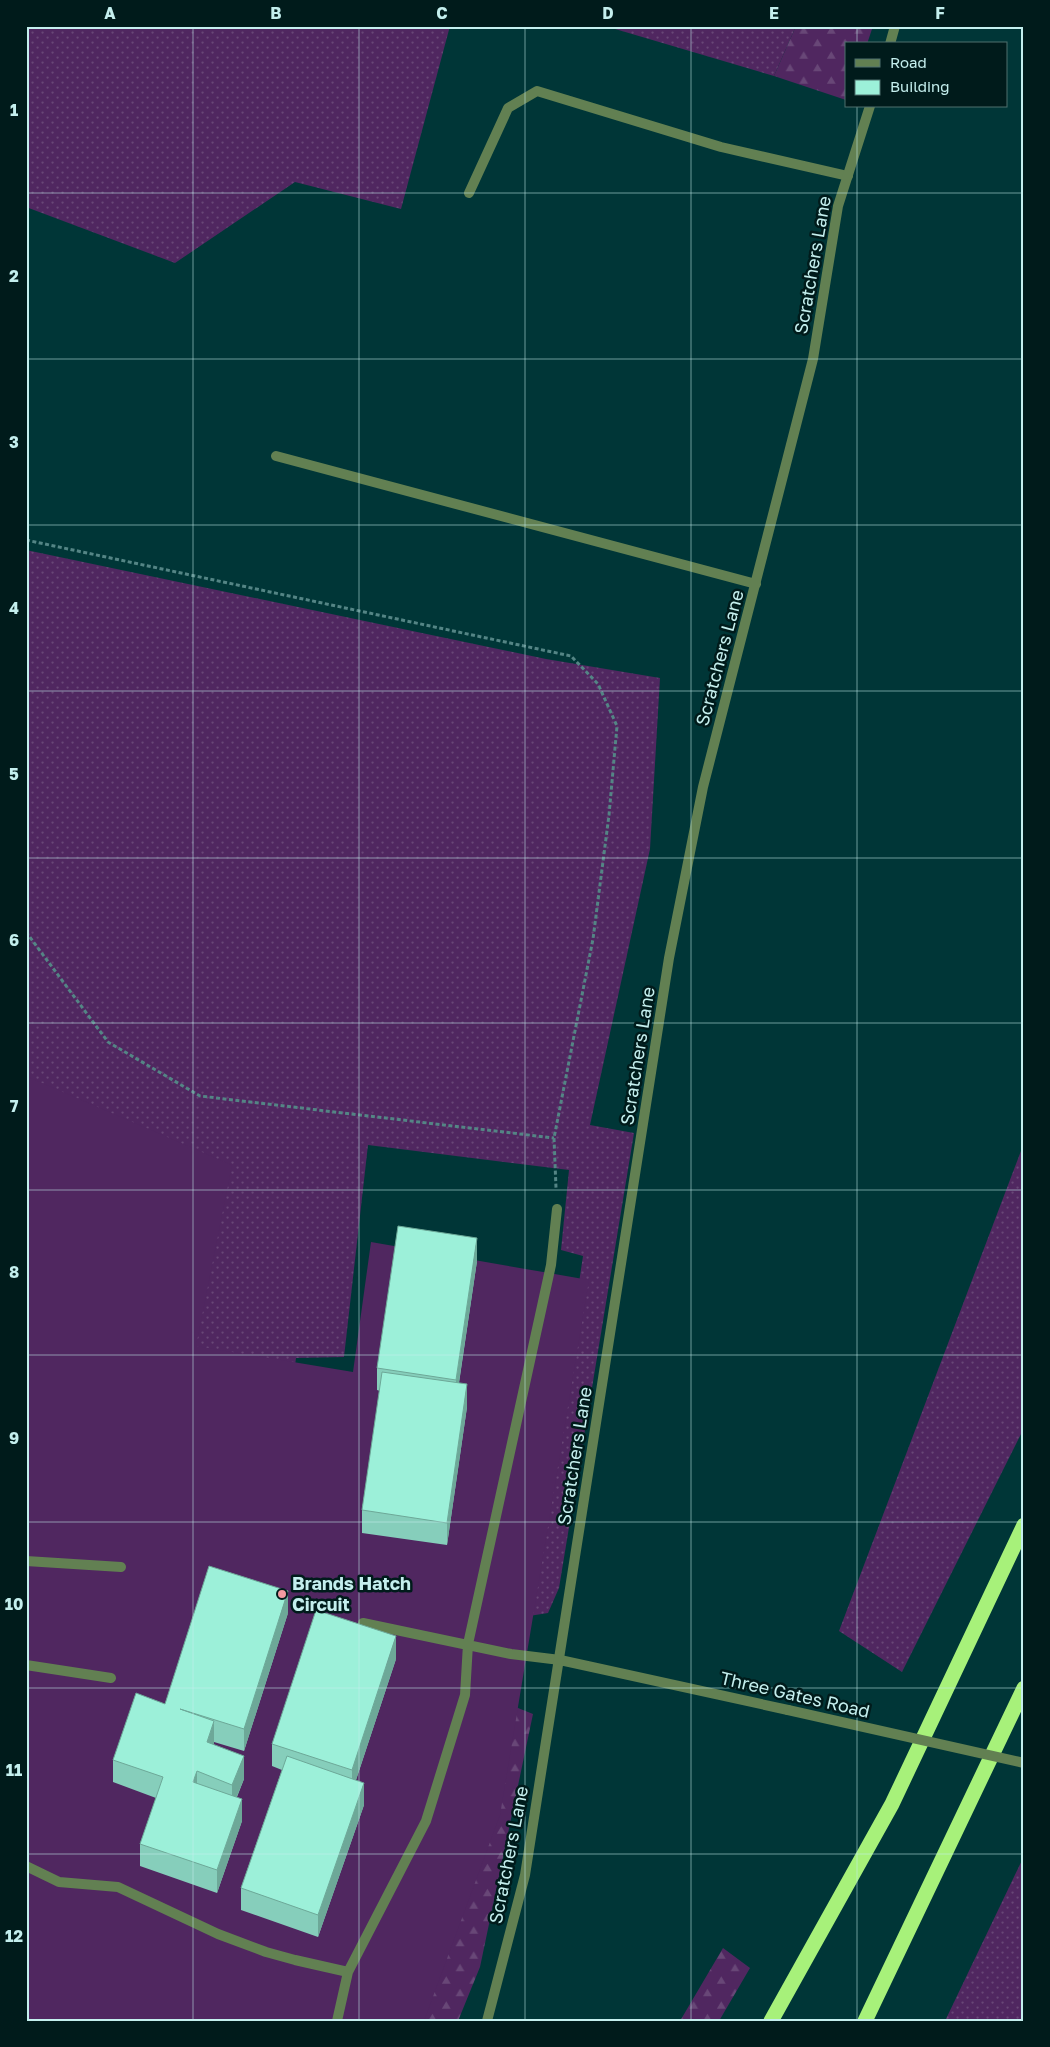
<svg xmlns="http://www.w3.org/2000/svg" width="1050" height="2047" font-family="'Golos Text',sans-serif">
	<defs>
		<pattern id="grass-dots" width="8" height="8" patternUnits="userSpaceOnUse" patternTransform="scale(1.25)"><rect width="8" height="8" fill="#502760"/><path d="M2 2h.1M6 6h.1" fill="none" stroke="#684777" stroke-width="1.8" stroke-linecap="round"/></pattern>
		<pattern id="forest-firs" width="22" height="20" patternUnits="userSpaceOnUse" patternTransform="scale(1.25)"><rect width="22" height="20" fill="#502760"/><path d="M5 1l3.5 6h-7zM16 11l3.5 6h-7z" fill="#684777"/></pattern>
	</defs>
	<rect width="100%" height="100%" fill="#003637"/>
	<!-- grass -->
	<path fill="url(#grass-dots)" d="M26,26H450L401,209L295,182L175,263L26,207Z
		M605,26H796L774,76Z
		M26,550L546,659L660,678L650,849L590,1125L634,1133L559,1588L548,1613L529,1616L583,1256L561,1250L569,1170L368,1145L344,1357L296,1358L281,1471L26,1160Z
		M1024,1143V1428L902,1672L839,1631Z
		M1024,1856V2021H945Z"/>
	<!-- forest -->
	<path fill="url(#forest-firs)" d="M796,26H873L867,44H846V100L774,76Z
		M503,1702L533,1714L480,1967L458,2021H410Z
		M723,1948L750,1968L719,2021H680Z"/>
	<!-- garden -->
	<path fill="#502760" d="M26,1076L232,1165L196,1346L353,1372L371,1242L589,1280L500,1815L424,2021H26Z"/>
	<g fill="none" stroke-linecap="round" stroke-linejoin="round">
		<!-- path -->
		<path stroke="#548585" stroke-width="3" stroke-dasharray="4 2.5" stroke-linecap="butt" d="M26,540L571,656L598,684L617,726L609,815L593,939L554,1138L556,1188
			M26,932L108,1042L200,1096L554,1138"/>
		<!-- lane -->
		<path stroke="#628052" stroke-width="10" d="M469,193L508,108L537,91L721,147L848,176
			M276,456L756,584
			M26,1561L121,1567
			M363,1623L511,1654L560,1660
			M26,1665L111,1678
			M26,1866L59,1882L118,1887L218,1934L266,1952L295,1960L348,1972L426,1821L465,1695L468,1644L551,1265L557,1209
			M337,2021L348,1972"/>
		<!-- street -->
		<path stroke="#628052" stroke-width="10" d="M890,44L895,26
			M560,1660L788,1710
			M487,2021L525,1875L669,958L703,787L813,359L838,206L870,106"/>
		<!-- highway -->
		<path stroke="#a7f17a" stroke-width="15" d="M771,2021L892,1804L1024,1525
			M865,2021L1024,1688"/>
		<!-- street-bridge -->
		<path stroke="#628052" stroke-width="10" d="M788,1710L1024,1763"/>
	</g>
	<!-- wall -->
	<path fill="#86cebb" d="M477,1261L459,1383L467,1407L447,1545L362,1533V1510L380,1391L377,1390V1368Z
		M288,1613L244,1751L214,1742V1745L244,1779L237,1797L242,1821L217,1893L140,1866V1844L156,1798L113,1782V1760L165,1704Z
		M396,1659L356,1780L364,1805L318,1937L241,1910V1888L282,1770L272,1766V1744Z"/>
	<!-- shaded-wall -->
	<path fill="#6da898" d="M477,1238V1261L456,1402V1380Z
		M467,1384V1407L447,1545V1523Z
		M288,1591V1613L244,1751V1729Z
		M396,1636V1659L352,1792V1770Z
		M214,1721V1744L207,1765V1742Z
		M244,1756V1779L232,1808V1785Z
		M197,1771V1794L193,1782Z
		M364,1783V1805L318,1937V1915Z
		M242,1799V1821L217,1893V1870Z"/>
	<!-- building -->
	<path fill="#9cf0d9" stroke="#6da898" d="M398,1226L477,1238L456,1380L377,1368Z
		M382,1372L467,1384L447,1523L362,1510Z
		M209,1566L288,1591L244,1729L180,1709L214,1721L207,1742L244,1756L232,1785L197,1771L193,1782L242,1799L217,1870L140,1844L163,1777L113,1760L136,1693L165,1704Z
		M316,1610L396,1636L352,1770L272,1744Z
		M287,1756L364,1783L318,1915L241,1888Z"/>
	<!-- grid -->
	<path fill="none" stroke="#c4efee" stroke-width="1" stroke-opacity="0.55" d="M193,26V2021M359,26V2021M525,26V2021M691,26V2021M857,26V44M857,106V2021M26,193H1024M26,359H1024M26,525H1024M26,691H1024M26,858H1024M26,1023H1024M26,1190H1024M26,1355H1024M26,1522H1024M26,1688H1024M26,1854H1024"/>
	<!-- markers -->
	<circle fill="#f49aa1" stroke="#001b1b" stroke-width="2" cx="282" cy="1594" r="5"/>
	<g text-anchor="middle" stroke-width="5" stroke-linejoin="round" paint-order="stroke">
		<!-- street labels -->
		<g font-size="18" fill="#c4efee" stroke="#001b1b">
			<text transform="translate(813 265) rotate(-80)" y="6">Scratchers Lane</text>
			<text transform="translate(720 658) rotate(-75)" y="6">Scratchers Lane</text>
			<text transform="translate(638 1056) rotate(-81)" y="6">Scratchers Lane</text>
			<text transform="translate(575 1456) rotate(-81)" y="6">Scratchers Lane</text>
			<text transform="translate(795 1695) rotate(13)" y="6">Three Gates Road</text>
			<text transform="translate(509 1855) rotate(-79)" y="6">Scratchers Lane</text>
		</g>
		<!-- poi labels -->
		<g font-size="18" font-weight="bold" fill="#c4efee" stroke="#001b1b" text-anchor="start">
			<text x="292" y="1590">Brands Hatch<tspan x="292" dy="21">Circuit</tspan></text>
		</g>
	</g>
	<!-- border -->
	<rect width="1050" height="2047" fill="none" stroke="#001b1b" stroke-width="55"/>
	<!-- legend -->
	<rect x="845" y="42" width="162" height="65" fill="#001b1b" stroke="#4e706f"/>
	<rect x="855" y="59" width="25" height="8" fill="#628052" stroke="#4e706f"/>
	<text x="890" y="68" font-size="15" fill="#c4efee">Road</text>
	<rect x="855" y="80" width="25" height="15" fill="#9cf0d9" stroke="#4e706f"/>
	<text x="890" y="92" font-size="15" fill="#c4efee">Building</text>
	<rect x="28" y="28" width="994" height="1992" fill="none" stroke="#c4efee" stroke-width="2"/>
	<g font-size="16" text-anchor="middle" font-weight="bold" fill="#c4efee">
		<text x="110" y="19">A</text>
		<text x="276" y="19">B</text>
		<text x="442" y="19">C</text>
		<text x="608" y="19">D</text>
		<text x="774" y="19">E</text>
		<text x="940" y="19">F</text>
		<text x="14" y="116">1</text>
		<text x="14" y="282">2</text>
		<text x="14" y="448">3</text>
		<text x="14" y="614">4</text>
		<text x="14" y="780">5</text>
		<text x="14" y="946">6</text>
		<text x="14" y="1112">7</text>
		<text x="14" y="1278">8</text>
		<text x="14" y="1444">9</text>
		<text x="14" y="1610">10</text>
		<text x="14" y="1776">11</text>
		<text x="14" y="1942">12</text>
	</g>
</svg>
